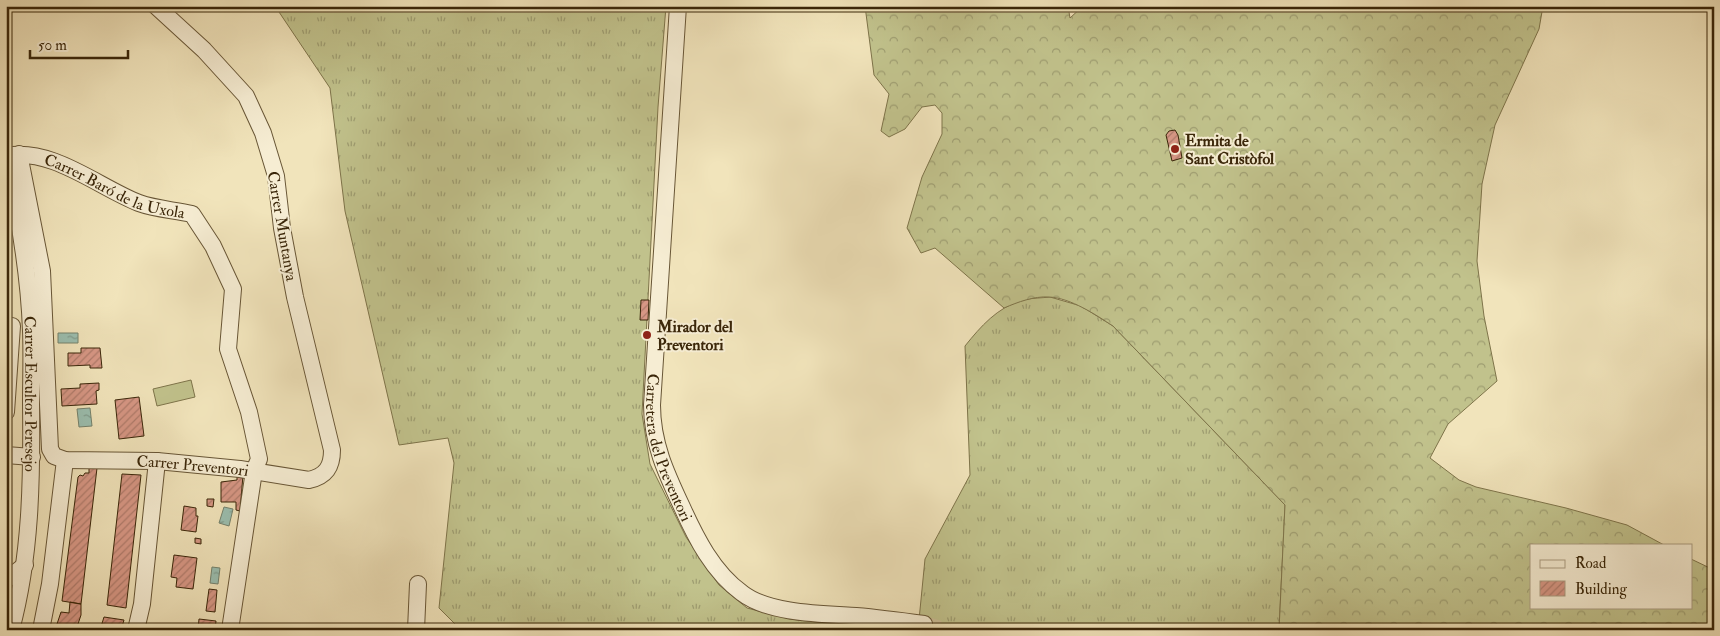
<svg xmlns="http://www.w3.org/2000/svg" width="1720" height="636" font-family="'IM FELL Double Pica',serif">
	<defs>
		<pattern id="grass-tufts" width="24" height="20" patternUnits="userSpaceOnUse" patternTransform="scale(1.25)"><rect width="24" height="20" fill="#c1c28c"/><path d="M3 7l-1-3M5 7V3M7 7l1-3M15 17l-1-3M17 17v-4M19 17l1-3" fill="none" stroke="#9e9d71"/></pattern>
		<pattern id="forest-crowns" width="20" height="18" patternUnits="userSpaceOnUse" patternTransform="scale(1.25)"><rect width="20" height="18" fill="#c1c28c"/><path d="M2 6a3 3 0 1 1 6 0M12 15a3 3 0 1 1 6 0" fill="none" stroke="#9e9d71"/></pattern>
		<pattern id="water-ripples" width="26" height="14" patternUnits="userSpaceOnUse" patternTransform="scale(1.25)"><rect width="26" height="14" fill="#9bbfb0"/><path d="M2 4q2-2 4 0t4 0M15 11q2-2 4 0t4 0" fill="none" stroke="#7f9b8d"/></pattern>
		<pattern id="building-hatch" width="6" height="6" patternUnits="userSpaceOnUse" patternTransform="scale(1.25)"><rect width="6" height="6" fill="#d79785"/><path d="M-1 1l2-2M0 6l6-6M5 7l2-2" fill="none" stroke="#af7b6b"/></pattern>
	</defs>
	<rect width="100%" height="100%" fill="#f1e4bb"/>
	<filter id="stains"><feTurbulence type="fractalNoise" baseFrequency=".004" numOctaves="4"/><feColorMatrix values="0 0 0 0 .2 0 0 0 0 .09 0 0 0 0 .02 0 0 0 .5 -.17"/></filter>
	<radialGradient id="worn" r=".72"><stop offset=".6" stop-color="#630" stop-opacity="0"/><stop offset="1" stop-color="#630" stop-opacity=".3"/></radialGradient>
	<!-- grass -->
	<path fill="url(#grass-tufts)" stroke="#7e744a" d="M275,6H666L658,107L642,414L650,464L686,537L719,585L747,608L790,619L890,630H461L439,608L454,463L448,438L399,445L345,211L330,88Z
		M1050,297L1081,306L1113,326L1285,505L1279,630H918L925,559L970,475L965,346C981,326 997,308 1022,300C1031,298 1041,298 1050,297Z"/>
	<!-- forest -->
	<path fill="url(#forest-crowns)" stroke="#7e744a" d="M865,6H1068L1070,18L1083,6H1543L1539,29L1495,125L1482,184L1477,261L1484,316L1497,381L1448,424L1430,458L1459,480L1476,487L1566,508L1627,525L1664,545H1531V607H1691V559L1714,570V630H1279L1285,505L1113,326C1096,315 1071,298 1049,297C1034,296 1018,302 1004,308L935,248L921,253L907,228L922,177L942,134V113L935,105L922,107L905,129L889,137L881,131L889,94L874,75Z"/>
	<!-- garden -->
	<path fill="#c1c28c" stroke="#7e744a" d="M191,380L195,397L157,406L153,389Z"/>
	<!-- water -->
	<path fill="url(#water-ripples)" stroke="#74826d" d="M58,333H78V343H58Z
		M90,408L92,426L79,427L77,409Z
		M224,507L233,509L229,526L219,523Z
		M212,567L220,568L218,584L210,583Z"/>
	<!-- building -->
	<path fill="url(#building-hatch)" stroke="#3a2609" d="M1175,130L1178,135L1182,158L1172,161L1166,135L1169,131Z
		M641,300H649L648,320H640Z
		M81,348H100L102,368H90V365L68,366V353H81Z
		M99,383V390L96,391L97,404L62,406L61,389L80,388V384Z
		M139,397L144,436L119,439L115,400Z
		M89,468H97L81,604L62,601L78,477L80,475L83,476L85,473H89Z
		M122,474L141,475L126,608L107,605Z
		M237,475H243L240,511L236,510V502H221V482L237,480Z
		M207,499H214L213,507L207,506Z
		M184,506L196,508V516H198L196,532L181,530Z
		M195,538L201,539V544L195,543Z
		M174,555L197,558L193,589L176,587L177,578L171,577Z
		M209,589L217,590L215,612L206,611Z
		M70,602L81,604V615L76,630H55L61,612L69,613Z
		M104,617L124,620L121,630H100Z
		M199,619L216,621L215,630H198Z"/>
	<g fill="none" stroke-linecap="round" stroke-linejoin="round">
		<!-- minor-tunnel -->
		<path stroke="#ccbe97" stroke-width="16" stroke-dasharray="16 8" stroke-linecap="butt" d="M924,624L944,630"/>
		<!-- minor casing -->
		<g stroke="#685636" stroke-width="18">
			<g id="minor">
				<path id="s1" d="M678,6L652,405C652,443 666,473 682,507C696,538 713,572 742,593C769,614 823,614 856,616C879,618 902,621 924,624"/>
				<path id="s2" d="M19,154L42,271L50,449L54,456L65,460L157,461L240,469L309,480C326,476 332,467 332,450L295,297L282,228L276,176L263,133L246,96L204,50L156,6"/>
				<path id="s3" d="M6,156C52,147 98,187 139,203C155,209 175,210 192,214L213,246L233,289L228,349L249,412L259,459L254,471L230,630"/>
				<path id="s4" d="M6,158C19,215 29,273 31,331C32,355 31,379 31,403C32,479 31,556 11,630"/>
				<path d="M6,412L12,326"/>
				<path d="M6,455L32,457"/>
				<path d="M6,580L25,565"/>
				<path d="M41,630L50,584L65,460"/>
				<path d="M136,630L142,604L157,461"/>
				<path d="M416,630L418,584"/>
			</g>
		</g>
		<!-- minor -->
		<use href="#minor" stroke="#f6edd3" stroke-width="16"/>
	</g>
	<!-- markers -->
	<g fill="#8f2418" stroke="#f6edd3" stroke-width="2">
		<circle cx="1175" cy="149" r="5"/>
		<circle cx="647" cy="335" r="5"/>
	</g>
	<g text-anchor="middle" stroke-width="4" stroke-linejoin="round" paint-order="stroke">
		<!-- poi labels -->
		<g font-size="16" font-weight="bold" fill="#3a2609" stroke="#f6edd3" text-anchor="start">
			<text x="1185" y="146">Ermita de<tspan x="1185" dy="18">Sant Cristòfol</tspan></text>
			<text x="657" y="332">Mirador del<tspan x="657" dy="18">Preventori</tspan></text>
		</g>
		<!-- street labels -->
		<g font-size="16" fill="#3a2609" stroke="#f6edd3">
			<text dy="6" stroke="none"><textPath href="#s3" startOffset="115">Carrer Baró de la Uxola</textPath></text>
			<text transform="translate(283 226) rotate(80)" y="6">Carrer Muntanya</text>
			<text dy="6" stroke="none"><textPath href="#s4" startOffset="238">Carrer Escultor Peresejo</textPath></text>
			<text dy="6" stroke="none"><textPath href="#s1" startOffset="445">Carretera del Preventori</textPath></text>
			<text dy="6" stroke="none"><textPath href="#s2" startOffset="445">Carrer Preventori</textPath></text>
		</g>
	</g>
	<!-- margin -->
	<rect width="1720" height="636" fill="none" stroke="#f1e4bb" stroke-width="25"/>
	<rect x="8" y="8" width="1705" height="621" fill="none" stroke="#3a2609" stroke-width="2.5"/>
	<rect x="12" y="12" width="1695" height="611" fill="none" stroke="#3a2609"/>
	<!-- legend -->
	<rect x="1530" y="544" width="162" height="65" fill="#f6edd3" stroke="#ab9d82"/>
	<rect x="1540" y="560" width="25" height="8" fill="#f6edd3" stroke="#ab9d82"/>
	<text x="1575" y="568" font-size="15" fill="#3a2609">Road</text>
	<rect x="1540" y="581" width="25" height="15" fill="url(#building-hatch)" stroke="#ab9d82"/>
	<text x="1575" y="594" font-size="15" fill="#3a2609">Building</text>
	<!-- scale -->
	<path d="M30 50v8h98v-8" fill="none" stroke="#3a2609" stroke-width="2.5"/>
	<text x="38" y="50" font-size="15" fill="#3a2609" stroke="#f6edd3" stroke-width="4" paint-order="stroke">50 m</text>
	<rect width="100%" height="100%" filter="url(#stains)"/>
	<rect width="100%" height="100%" fill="url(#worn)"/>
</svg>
